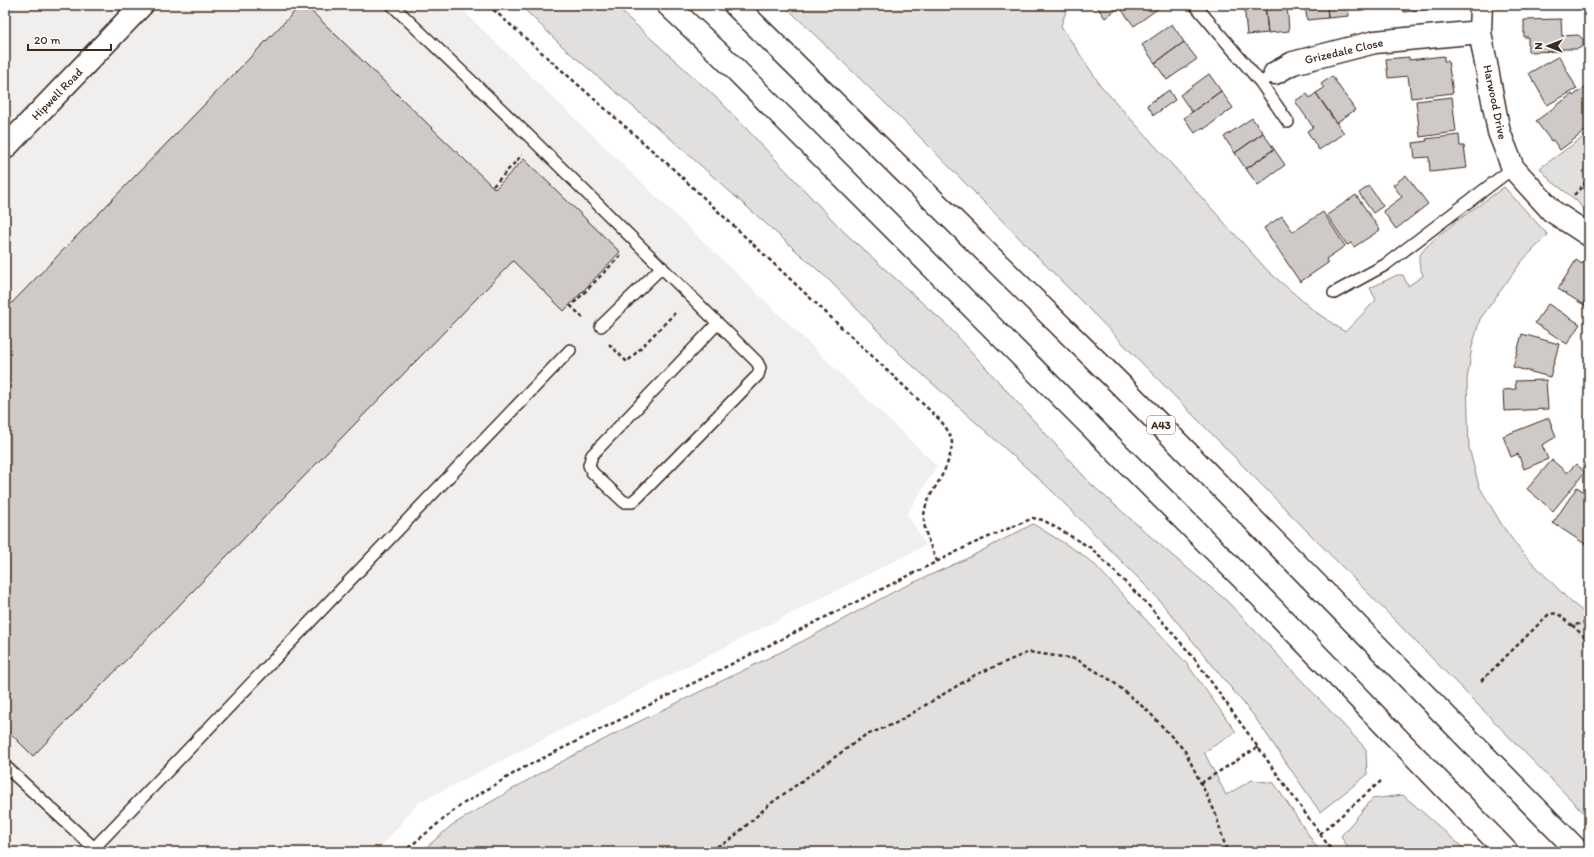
<svg xmlns="http://www.w3.org/2000/svg" width="1594" height="857" font-family="Itim,sans-serif">
	<rect width="100%" height="100%" fill="#fff"/>
	<filter id="ink" filterUnits="userSpaceOnUse"><feTurbulence type="fractalNoise" baseFrequency=".025" numOctaves="2"/><feDisplacementMap in="SourceGraphic" scale="8" xChannelSelector="R" yChannelSelector="G"/><feConvolveMatrix kernelMatrix="1 2 1 2 8 2 1 2 1" color-interpolation-filters="sRGB"/></filter>
	<g filter="url(#ink)">
		<!-- built -->
		<path fill="#f1efee" d="M5,5H457L937,466L907,514L926,545L418,803L377,852H5Z"/>
		<!-- green -->
		<path fill="#e2e0de" stroke="#8e857e" d="M520,5H614L721,102L844,232L949,327L1092,485L1174,557L1227,601L1366,749L1367,775L1320,812L1254,716L1155,595L1049,488L903,357L829,280L671,139L563,47Z
			M784,5H1068L1061,26L1101,86L1268,271L1313,310L1345,332L1376,300L1370,288L1397,275H1403L1408,286L1423,276C1421,269 1417,262 1420,255C1429,238 1486,201 1504,187L1548,235L1522,261L1480,319L1472,347L1467,380L1469,448L1479,486L1502,525L1520,550L1571,602L1589,616V818L917,134Z
			M1589,133V217L1577,201L1550,180L1540,168Z
			M1033,524L1080,553L1095,565L1187,664L1236,732L1204,752L1226,795L1252,780L1274,783L1320,852H421L452,825L540,773L626,728L803,641L897,590L968,558Z
			M1403,795L1468,852H1350L1341,836L1372,799Z"/>
		<!-- building -->
		<path fill="#cfcac7" stroke="#3b2a1e" d="M301,5H305L495,189L524,159L620,252L564,311L513,261L33,756L5,728V310Z
			M1096,5H1127L1121,9L1120,7L1105,18Z
			M1127,5H1163L1134,26L1121,9Z
			M1244,5H1265L1268,33L1247,35Z
			M1265,5H1287L1289,31L1268,33Z
			M1305,5H1327L1328,18L1307,20Z
			M1327,5H1348L1349,16L1328,18Z
			M1403,5H1438V8L1404,12Z
			M1561,19L1562,36L1578,35L1583,39V46L1578,49H1562V51L1528,52V37H1524V20Z
			M1172,24L1184,42L1155,63L1142,45Z
			M1184,42L1197,59L1167,80L1155,63Z
			M1444,56V61H1448L1453,93L1411,98L1408,76L1388,78L1386,59L1409,57V60Z
			M1559,56L1577,89L1547,105L1529,73Z
			M1209,74L1221,91L1192,112L1180,95Z
			M1332,76L1355,110L1336,123L1316,93L1324,88L1321,84Z
			M1586,86L1589,90V128L1560,150L1553,140L1551,141L1536,121L1572,94L1573,96Z
			M1169,90L1175,100L1154,115L1147,105Z
			M1221,91L1233,108L1204,129L1203,127L1195,133L1184,118Z
			M1316,93L1344,133L1319,150L1307,131L1313,127L1295,101L1307,94L1310,98Z
			M1452,97L1456,132L1420,137L1416,101Z
			M1252,118L1263,133L1235,153L1224,137Z
			M1263,133L1274,149L1246,169L1235,153Z
			M1459,135L1460,146H1464L1467,168L1430,172L1429,157L1415,158L1413,143L1427,141L1426,139Z
			M1274,149L1285,165L1258,185L1246,169Z
			M1406,175L1428,204L1396,229L1383,211L1402,197L1393,185Z
			M1369,186L1383,206L1373,213L1359,193Z
			M1356,195L1380,230L1354,247L1351,243L1347,245L1327,215Z
			M1323,212L1345,246L1326,259L1328,263L1300,282L1264,228L1282,216L1293,232Z
			M1576,260L1582,264L1584,261L1589,264V308L1558,289Z
			M1548,304L1580,324L1567,344L1535,323Z
			M1522,334L1559,344L1550,377L1513,367Z
			M1546,380L1548,409L1504,411L1503,390L1516,389L1515,381Z
			M1549,418L1556,437L1542,445L1548,459L1524,469L1518,454L1511,457L1503,436Z
			M1552,460L1567,473L1576,464L1585,472L1553,511L1527,489Z
			M1577,487L1589,495V538L1585,544L1553,523Z
			M5,846L12,852H5Z"/>
		<g fill="none" stroke-linecap="round" stroke-linejoin="round">
			<!-- service casing -->
			<g stroke="#3b2a1e" stroke-width="14">
				<path id="service" d="M392,5L532,139L757,362L760,368L758,375L638,497L632,502H624L592,472L589,465L592,455L718,323
					M1195,5L1261,83L1275,73
					M1261,83L1288,122
					M1334,293L1385,265L1513,168
					M601,326L662,267
					M5,766L94,848L570,350"/>
			</g>
			<!-- minor casing -->
			<g stroke="#3b2a1e" stroke-width="25">
				<path id="minor" d="M1481,5L1480,32L1491,90L1499,132L1513,168L1552,211L1589,235
					M1275,73L1293,63L1375,42L1480,32
					M5,148L142,5"/>
			</g>
			<!-- trunk casing -->
			<g stroke="#3b2a1e" stroke-width="25">
				<path id="trunk" d="M668,5L723,57L1267,603L1507,852
					M735,5L1121,385L1579,852"/>
			</g>
			<!-- path -->
			<path stroke="#3b2a1e" stroke-width="2.5" stroke-dasharray="4 3" stroke-linecap="butt" d="M488,5L671,167L940,420C945,426 952,435 952,444C951,457 944,473 937,484C931,495 924,504 924,518C924,533 931,548 937,561
				M493,186L522,155
				M1574,195L1589,179
				M583,318L571,306L621,255
				M609,344L627,362L675,313
				M1572,625L1589,641
				M1481,681L1548,615C1560,610 1562,619 1571,625L1581,624L1589,620
				M1201,783L1258,747
				M1320,834L1381,781
				M403,852L461,805L523,768L970,545L1033,518L1043,520L1091,548L1149,606L1194,658L1333,852
				M704,852L729,841L770,804L864,736L896,723L975,675L1029,652L1076,659L1112,681L1149,712L1185,751L1215,812L1227,852"/>
			<!-- service -->
			<use href="#service" stroke="#fff" stroke-width="11"/>
			<!-- minor -->
			<use href="#minor" stroke="#fff" stroke-width="22"/>
			<!-- trunk -->
			<use href="#trunk" stroke="#fff" stroke-width="22"/>
		</g>
	</g>
	<g text-anchor="middle" stroke-width="3" stroke-linejoin="round" paint-order="stroke">
		<!-- shield labels -->
		<rect fill="#fff" stroke="#766a62" stroke-width="1" x="1147" y="416" width="28" height="18" rx="3"/>
		<g font-size="11" font-weight="bold" fill="#3b2a1e">
			<text x="1161" y="429">A43</text>
		</g>
		<!-- street labels -->
		<g font-size="12" fill="#3b2a1e" stroke="#fff">
			<text transform="translate(1344 51) rotate(-13)" y="4">Grizedale Close</text>
			<text transform="translate(57 94) rotate(-46)" y="4">Hipwell Road</text>
			<text transform="translate(1495 102) rotate(78)" y="4">Harwood Drive</text>
		</g>
	</g>
	<!-- margin -->
	<rect width="1594" height="857" fill="none" stroke="#fff" stroke-width="20"/>
	<rect x="10" y="10" width="1574" height="837" fill="none" stroke="#3b2a1e" stroke-width="1.5" filter="url(#ink)"/>
	<!-- north arrow -->
	<g transform="translate(1548 46) rotate(270)" stroke="#ffffff" stroke-width="3" paint-order="stroke">
	<path d="M0-3L7 15L0 10L-7 15Z" fill="#3b2a1e"/>
	<text y="-6" font-size="11" font-weight="bold" text-anchor="middle" fill="#3b2a1e">N</text>
	</g>
	<!-- scale -->
	<path d="M28 44v6h83v-6" fill="none" stroke="#3b2a1e" stroke-width="2"/>
	<text x="34" y="44" font-size="12" fill="#3b2a1e" stroke="#ffffff" stroke-width="3" paint-order="stroke">20 m</text>
</svg>
